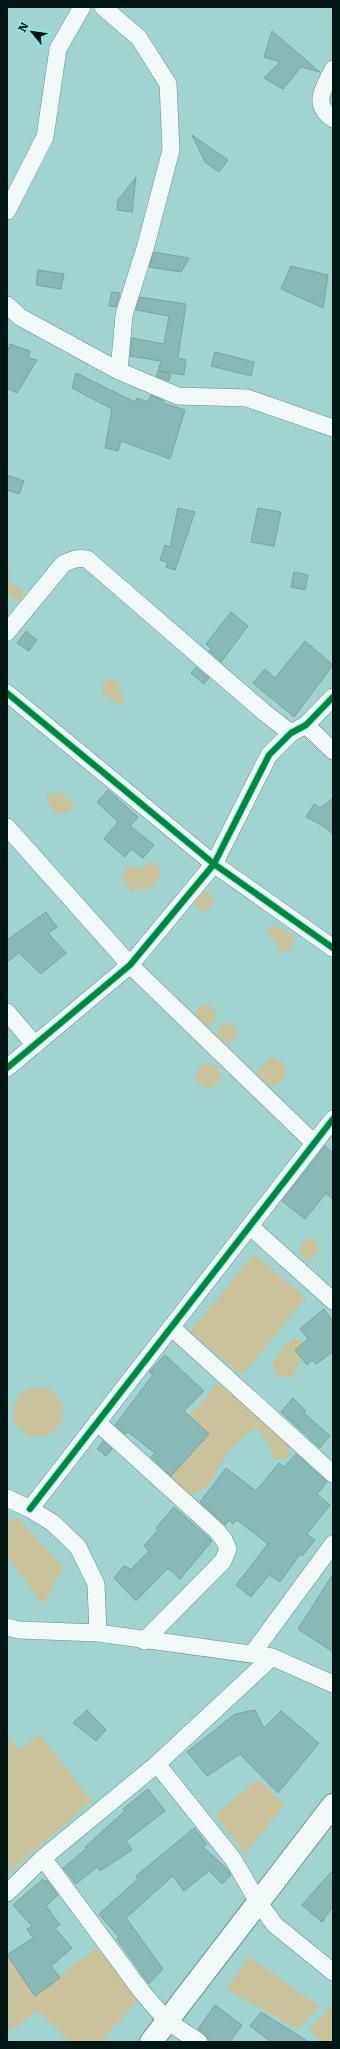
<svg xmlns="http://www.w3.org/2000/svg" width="340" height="2049" font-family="Literata,serif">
	<rect width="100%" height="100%" fill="#a1d3d0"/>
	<!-- green -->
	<path fill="#cac29b" d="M7,569L10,571V583L23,590L24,598L18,602L7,591Z
		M109,679L115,681L120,686C119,693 126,699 122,705L113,702L104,695L102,686Z
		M63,791L64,797L72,801V808L66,813H59C50,810 47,804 47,795Z
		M153,862L159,867V879L155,882L156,885L148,888L130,891L128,885L123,884L125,869L130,865L140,870L144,865Z
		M210,891L213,907L207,908L206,912L202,913L200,909L195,906L196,898L202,893Z
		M273,924L294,935L292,949L279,952L277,941L267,935Z
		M196 1015a10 10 0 1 1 20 0a10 10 0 1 1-20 0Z
		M217 1033a10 10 0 1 1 20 0a10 10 0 1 1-20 0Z
		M270,1058H275L282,1062L286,1069L282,1081C270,1090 266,1083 257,1075L263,1063Z
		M196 1076a12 12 0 1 1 24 0a12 12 0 1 1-24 0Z
		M311,1238L318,1242V1252L307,1261L300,1253L304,1240Z
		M254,1254L306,1298L242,1375L190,1332Z
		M295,1339L302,1340L300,1361L293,1378L277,1376L272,1362L279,1355L283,1345Z
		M216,1384L228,1390L292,1433L288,1458L273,1461L271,1448L256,1426L228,1452L207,1487L191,1494H183L159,1469L201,1447L187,1415L201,1404Z
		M13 1412a25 25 0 1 1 50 0a25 25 0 1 1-50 0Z
		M17,1517L63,1567L43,1605L7,1556V1522Z
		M40,1735L92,1801L7,1874V1736L19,1750Z
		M259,1779L284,1805L245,1854L215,1814Z
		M96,1948L140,1997L101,2042H71L38,2011L7,2033V1958L36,1994Z
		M249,1957L319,2006L298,2029L226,1989Z
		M333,2005V2042H322L309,2029Z"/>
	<!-- building -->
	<path fill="#88b9b7" stroke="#7aa3a1" d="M272,31L320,72L301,67L283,89L264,78L280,62L264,57Z
		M192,135L228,160L219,172L205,162Z
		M136,177L132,212L117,210L118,200Z
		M154,252L189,258L181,272L149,267Z
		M291,266L328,275L323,308L281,289Z
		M38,270L64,274L61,289L36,285Z
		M112,292L120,293L116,307L109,306Z
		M140,297L186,304L178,358L186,360L184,375L158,371L161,361L130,356L132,338L164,344L169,316L136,310Z
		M10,344L30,351L28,358L37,360L17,393L7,388V354Z
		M215,352L254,362L251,376L211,366Z
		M158,371L171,375L169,381L156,376Z
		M76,373L135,402L137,398L148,402L151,395L164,401L163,403L185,410L170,459L121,441L118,451L105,448L112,409L72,388Z
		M7,475L24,481L19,494L7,490Z
		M178,508L195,512L175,570L166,567L167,562L160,560L165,545L170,547Z
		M258,508L281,512L274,546L251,542Z
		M294,572L308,575L305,590L291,587Z
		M231,612L248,626L221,662L209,651L211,648L206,644Z
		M26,631L37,640L29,651L17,643Z
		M305,641L333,665L294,717L253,683L265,669L275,678Z
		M196,667L209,678L204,684L191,673Z
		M108,790L138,817L130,826L154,845L143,858L131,849L125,857L104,839L118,822L97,802Z
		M333,798V834L323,826L306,817L314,804L320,808Z
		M46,912L57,927L48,933L66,953L41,974L19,953L7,962V940Z
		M325,1146L333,1153V1200L326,1193L305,1219L282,1201Z
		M324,1309L333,1321V1352L316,1364L312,1360L307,1365L295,1350L308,1339L300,1329Z
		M165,1355L204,1391L184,1411L209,1434L171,1476L151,1457L155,1453L128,1432L125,1434L115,1425L153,1375L149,1372Z
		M293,1398L306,1411L304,1413L330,1436L320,1448L281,1412Z
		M103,1441L112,1449L106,1456L97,1449Z
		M296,1454L327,1482L317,1494L330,1505L307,1534L315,1540L302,1556L300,1554L280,1582L269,1575L251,1597L236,1585L268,1544L237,1520L233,1524L229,1520L225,1525L200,1502L226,1468L256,1491L279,1463L284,1467Z
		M174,1507L212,1541L180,1579L168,1568L136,1601L114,1578L124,1566L131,1569L149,1551L144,1546L158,1530L156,1528Z
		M333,1574V1652L298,1629Z
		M87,1710L106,1730L96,1741L73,1723Z
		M255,1710L264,1728L281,1711L319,1743L278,1793L240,1754L207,1776L187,1752L235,1714Z
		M148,1789L165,1811L126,1841L132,1850L100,1871L97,1867L76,1884L63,1868L86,1849L85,1847L125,1811L123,1809Z
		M194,1828L207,1844L203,1847L227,1869L231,1875L222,1884L209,1871L184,1891L173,1876L126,1918L163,1969L149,1984L117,1939L119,1937L99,1914L138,1879L136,1876Z
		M333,1870V1906L322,1922L302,1905Z
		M43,1879L45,1882L47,1880L58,1895L46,1906L60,1925L55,1928L72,1948L51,1966L60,1978L35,1996L7,1955L33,1938L27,1929L32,1926L13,1905Z
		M215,2005L242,2025L230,2042H210L205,2034L198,2029Z
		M261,2012L309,2042H271L250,2026Z"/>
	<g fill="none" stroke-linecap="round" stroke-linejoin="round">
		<!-- street casing -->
		<g stroke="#6b908e" stroke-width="18">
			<path id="street" d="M103,7L139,38L168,84L171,150L146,245L124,315L119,371
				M333,69C324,89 311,103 333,119
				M7,211L45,137L58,49L82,7
				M7,305L20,317L119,371L178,396L247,398L333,428
				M7,632L63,564C72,560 77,557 87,559L265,713L291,733
				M7,693L214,864L333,948
				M306,725L333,751
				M7,827L130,965L314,1143
				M7,1012L35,1045
				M7,1068L130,965L214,864L269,755L291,733L306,725L333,697
				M251,1227L333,1301
				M171,1327L333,1474
				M97,1422L217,1531L224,1540L228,1549L223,1561L144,1641
				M7,1498L30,1509L53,1523L78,1547L96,1584L98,1633
				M30,1509L333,1119
				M7,1627L19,1630L98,1633L272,1657L333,1684
				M252,1654L333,1544
				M157,1764L233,1859L258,1902L275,1925L333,1972
				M43,1858L142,1992L167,2021L199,2042
				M7,1893L43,1858L157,1764L272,1657"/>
		</g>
		<!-- secondary casing -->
		<g stroke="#6b908e" stroke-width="24">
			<path id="secondary" d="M151,2042L333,1805"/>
		</g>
		<!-- street -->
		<use href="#street" stroke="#f1f8f8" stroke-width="17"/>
		<!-- secondary -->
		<use href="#secondary" stroke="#f1f8f8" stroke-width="22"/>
		<!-- cycleway casing -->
		<g stroke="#8ce8e3" stroke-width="8">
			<path id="cycleway" d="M7,693L214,864L333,948
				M7,1068L130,965L214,864L269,755L291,733L306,725L333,697
				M30,1509L333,1119"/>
		</g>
		<!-- cycleway -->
		<use href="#cycleway" stroke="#00873e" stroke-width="6"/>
	</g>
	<!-- border -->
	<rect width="340" height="2049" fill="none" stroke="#001615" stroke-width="16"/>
	<!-- north arrow -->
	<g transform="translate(32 32) rotate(299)" stroke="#8ce8e3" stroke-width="3" paint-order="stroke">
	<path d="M0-3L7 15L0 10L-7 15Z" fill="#001615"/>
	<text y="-6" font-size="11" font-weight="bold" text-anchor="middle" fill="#001615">N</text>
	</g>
</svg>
